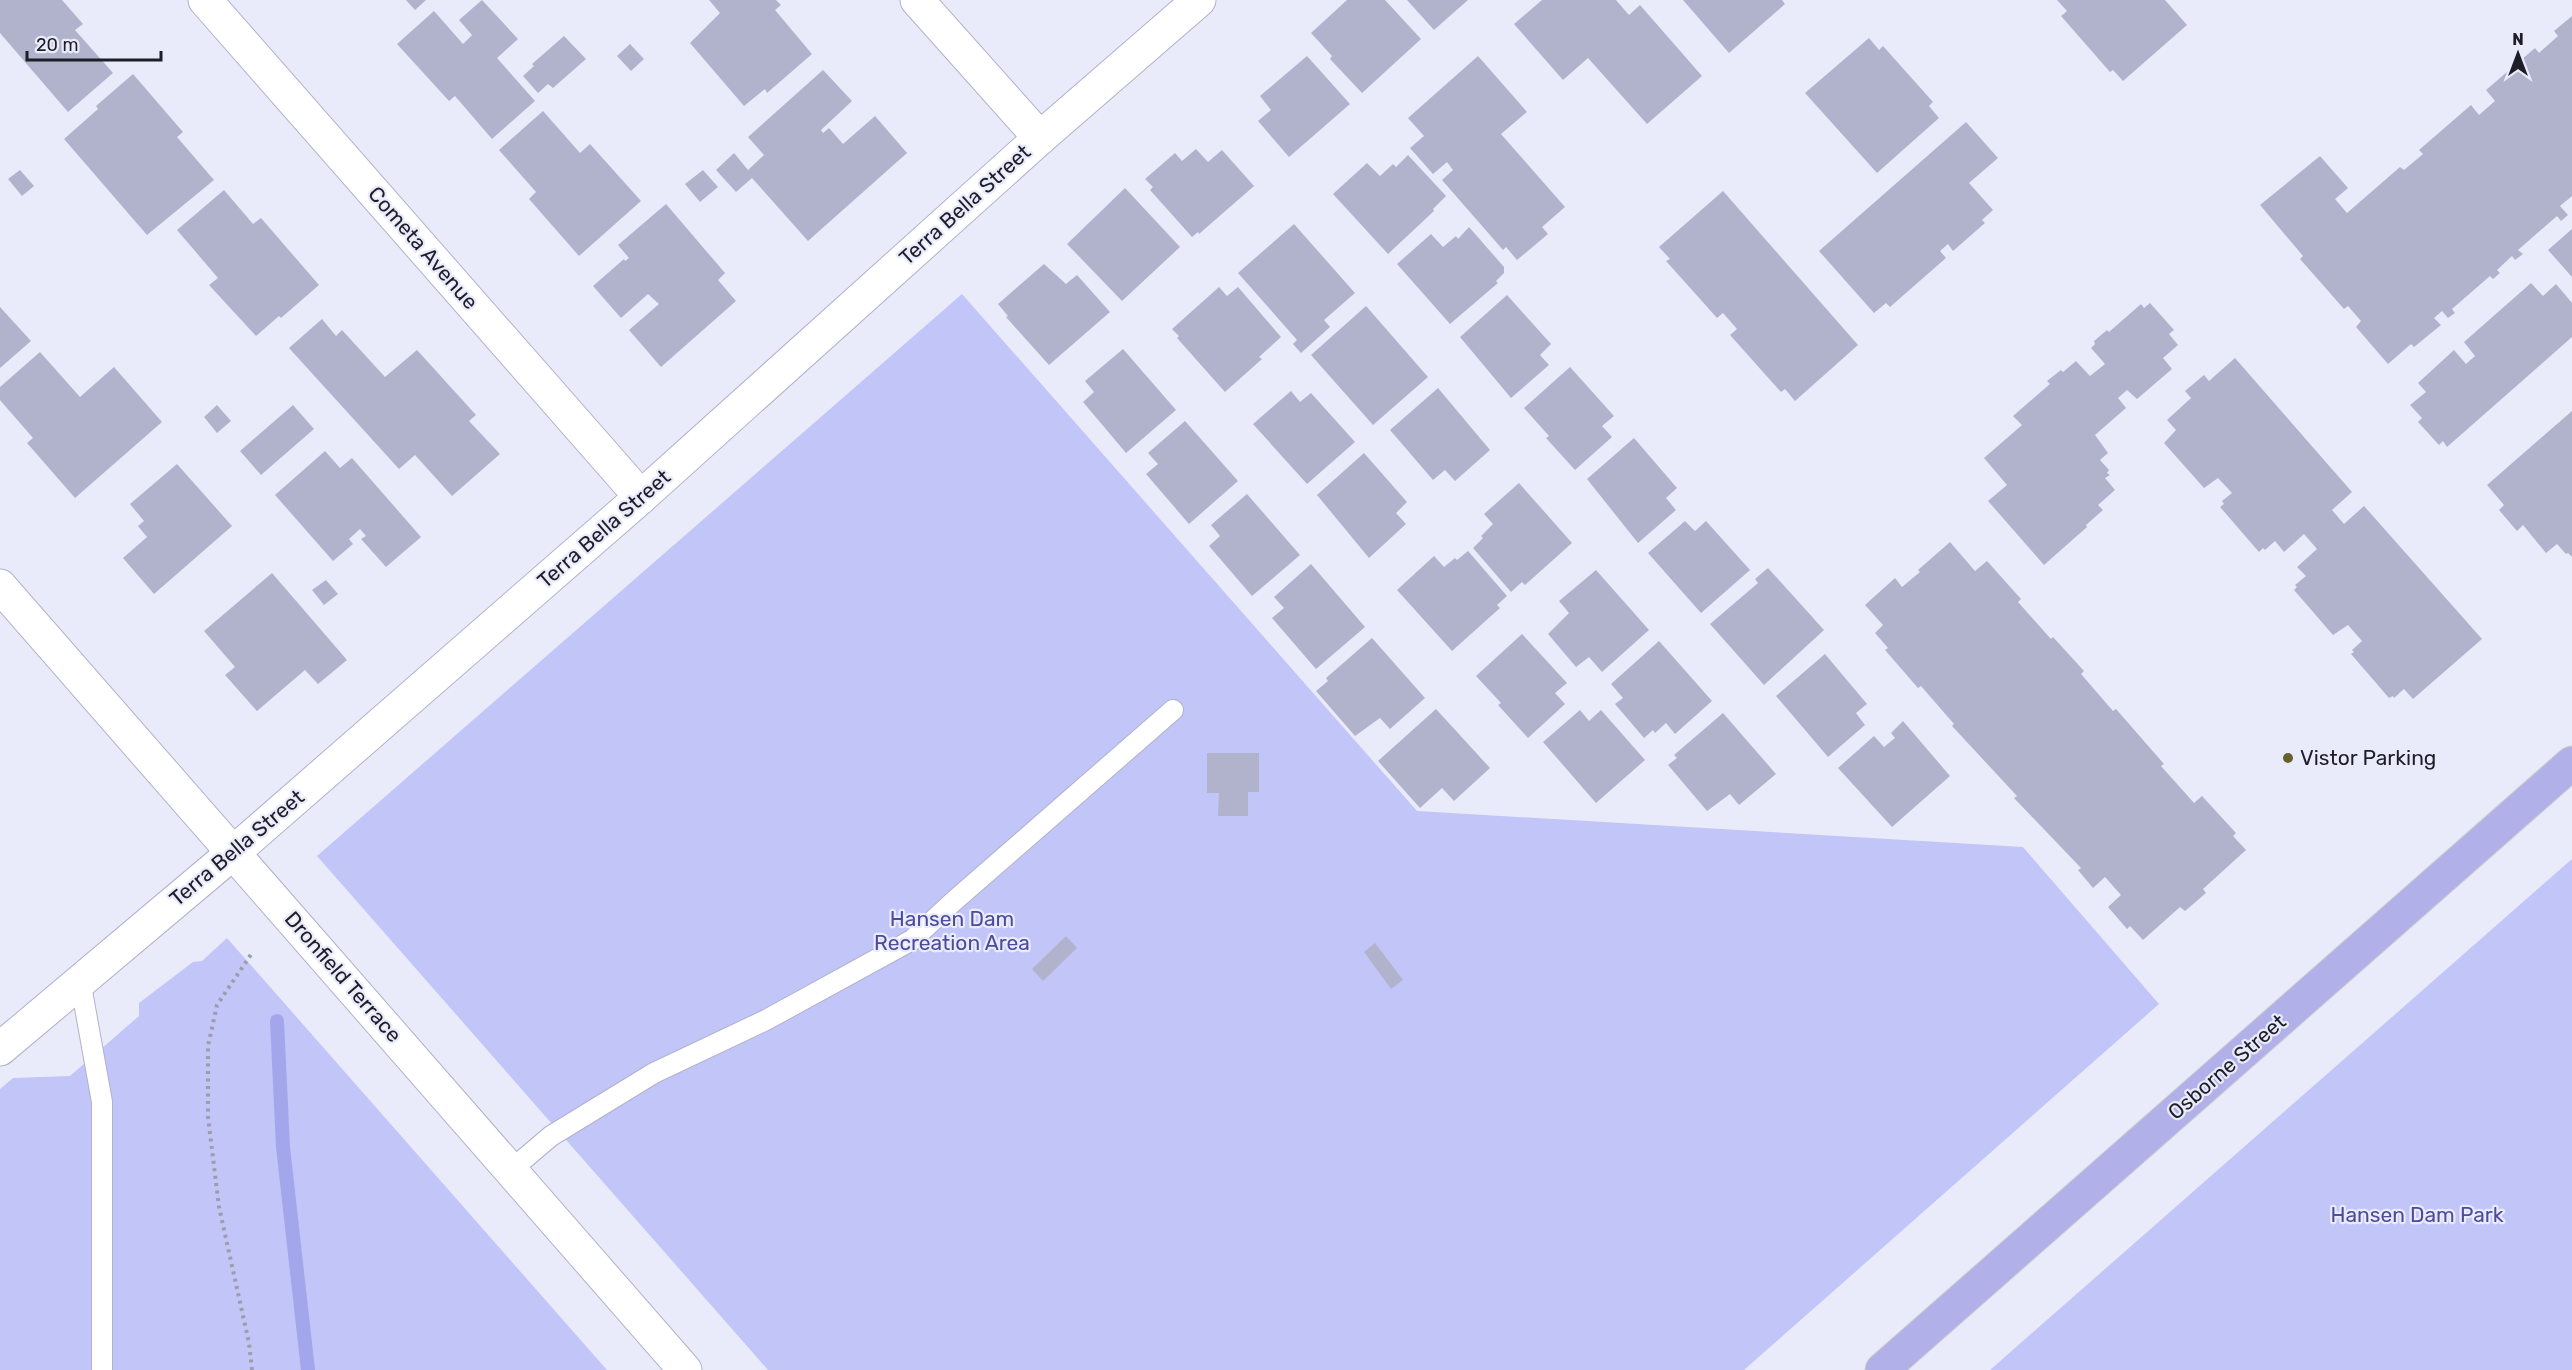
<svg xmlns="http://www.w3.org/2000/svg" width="2572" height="1370" font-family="Rubik,sans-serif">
	<rect width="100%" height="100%" fill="#e9ebfb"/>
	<!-- green -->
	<path fill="#c2c5f8" d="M962,294L1417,811L2023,847L2159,1004L1744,1370H768L317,856Z
		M2572,859V1370H1990Z
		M227,938L607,1370H0V1089L13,1078L70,1076L139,1016V1003L193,962L202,961Z"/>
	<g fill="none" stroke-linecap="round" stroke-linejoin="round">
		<!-- stream -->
		<path stroke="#a4a6eb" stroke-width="14" d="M277,1021L283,1147L308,1370"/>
	</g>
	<!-- building -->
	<path fill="#b1b3cc" d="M0,0H62L83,24L75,30L113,73L68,112L0,33Z
		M406,0H426L415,10Z
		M482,0L518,39L497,58L535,101L492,139L455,96L449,101L397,44L434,11L463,44L472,35L459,20Z
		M709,0H776L781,5L775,10L812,54L767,93L765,89L744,106L690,43L720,13Z
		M1347,0H1385L1421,39L1362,93L1330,59L1332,56L1311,33Z
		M1407,0H1468L1434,30Z
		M1542,0H1616L1629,15L1640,5L1702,76L1647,124L1588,58L1563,80L1514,24Z
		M1683,0H1782L1785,4L1729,53Z
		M2057,0H2165L2187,25L2123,81L2113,70L2110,72L2061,16L2067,11Z
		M2572,16V196L2560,206L2568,215L2561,221L2557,216L2518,250L2523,254L2515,260L2512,256L2497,270L2500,273L2493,279L2490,276L2452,309L2455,313L2448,318L2442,311L2434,318L2441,325L2414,347L2411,344L2388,364L2356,327L2361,321L2348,306L2344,309L2300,259L2303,256L2260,205L2320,156L2348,188L2335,199L2347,213L2400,167L2404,170L2423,154L2419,150L2471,105L2479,115L2495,101L2486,90L2535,48L2539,53L2558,36L2554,31Z
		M564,36L586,59L553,88L548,84L538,93L523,76L534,66L532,64Z
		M1869,38L1879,50L1883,46L1933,102L1929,106L1939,118L1877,173L1805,93Z
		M630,44L644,59L631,71L617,56Z
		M1307,56L1350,104L1289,157L1258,121L1271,110L1260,96Z
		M1478,56L1527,112L1501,134L1565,207L1542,227L1548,234L1517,260L1506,247L1503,250L1442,180L1453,170L1447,162L1433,174L1410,148L1424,136L1408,118Z
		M823,70L852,101L821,130L823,133L829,128L843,144L875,116L907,153L808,241L752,178L736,192L716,170L734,153L748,170L764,155L748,137Z
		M133,74L183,132L177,137L214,180L147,235L64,139L98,109L96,106Z
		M543,111L580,153L590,144L641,201L579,256L529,199L536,192L499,150Z
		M1966,122L1998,158L1969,183L1993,210L1982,220L1985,223L1953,251L1948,244L1940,251L1946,258L1890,307L1886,303L1874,313L1819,251Z
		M1196,149L1208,162L1222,150L1254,186L1199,234L1198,232L1192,237L1150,190L1153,187L1145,179L1175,153L1182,161Z
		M1408,155L1446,196L1433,209L1434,211L1388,254L1333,194L1367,163L1380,176L1393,164L1396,167Z
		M20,170L34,186L22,196L8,179Z
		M703,170L718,187L700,202L685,184Z
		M1125,188L1180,247L1122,301L1067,244Z
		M224,190L253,224L261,218L319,285L281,318L279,316L256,336L209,285L218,278L177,230Z
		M1723,191L1858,345L1795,401L1785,389L1781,392L1730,335L1737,329L1723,313L1717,318L1666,261L1670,259L1659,247Z
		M666,204L725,273L718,280L736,301L661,367L629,330L659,304L648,294L621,318L593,286L624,259L625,261L629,258L618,245Z
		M1294,224L1355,293L1324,320L1330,327L1301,353L1293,344L1297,340L1238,273Z
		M1469,227L1504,267V273L1496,281L1498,283L1450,324L1397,264L1431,234L1443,247L1456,236L1458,239Z
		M2572,229V277L2548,250Z
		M1044,264L1066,284L1077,275L1110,312L1049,365L1006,317L1008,316L998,304Z
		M2531,283L2543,296L2556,284L2572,303V337L2447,447L2443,441L2439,445L2418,422L2422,418L2410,405L2426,392L2418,383L2454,350L2466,364L2475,356L2464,342Z
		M1219,287L1227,296L1238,287L1281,337L1259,357L1262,359L1225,392L1177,338L1179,336L1172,329Z
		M1507,295L1551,344L1540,355L1549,365L1511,398L1460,337Z
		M2150,303L2174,330L2169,334L2178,345L2163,358L2172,369L2137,399L2127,390L2118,398L2126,408L2095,435L2108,453L2100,460L2109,470L2107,473L2110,475L2105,478L2115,490L2098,505L2103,510L2086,525L2087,527L2044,565L1988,501L2007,485L1984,458L2022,425L2013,416L2050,384L2047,381L2061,370L2063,372L2076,361L2090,376L2105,364L2091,348L2095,344L2094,341L2107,330L2109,332L2141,304L2144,308Z
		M1366,306L1428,377L1373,425L1311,355Z
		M0,307L31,341L0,368Z
		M322,319L336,336L342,330L385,377L417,350L476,415L469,421L500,454L452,496L415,455L399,469L289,348Z
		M1123,349L1176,410L1126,453L1083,402L1094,392L1085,381Z
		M40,352L80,397L114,367L162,422L75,498L27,443L33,438L0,400V387Z
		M2235,358L2352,492L2332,510L2344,524L2364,506L2482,639L2413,699L2404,689L2394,698L2393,696L2389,698L2351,654L2354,652L2352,650L2362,641L2348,625L2333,635L2294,590L2297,587L2295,585L2306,576L2297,567L2317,549L2304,534L2284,552L2275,541L2265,550L2263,548L2259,552L2220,507L2224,504L2222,501L2232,493L2218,478L2204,488L2164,443L2176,430L2167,420L2191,398L2185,391L2204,375L2209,381Z
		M1570,367L1614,416L1602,426L1612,437L1575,470L1546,438L1549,436L1524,408Z
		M1438,388L1490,450L1455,481L1445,470L1433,480L1390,430Z
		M1291,391L1300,402L1311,393L1355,442L1307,484L1253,424Z
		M217,405L231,421L217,433L204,417Z
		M293,405L314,429L261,475L240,451Z
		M2572,411V557L2568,553L2566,554L2557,544L2546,553L2523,525L2517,531L2499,510L2504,505L2487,485Z
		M1185,421L1238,481L1189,524L1146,474L1158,464L1148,453Z
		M1634,438L1677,488L1666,498L1676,510L1638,543L1587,479Z
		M325,451L340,468L352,458L421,537L386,567L361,539L366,536L360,529L349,539L353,544L333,561L275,495Z
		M1364,453L1407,502L1396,513L1406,524L1369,558L1317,495Z
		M177,464L232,526L154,594L123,558L147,537L138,526L144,521L130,504Z
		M1519,483L1572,543L1525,585L1522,582L1511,592L1473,548L1483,538L1481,536L1493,524L1484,514Z
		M1247,494L1300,555L1252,596L1209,546L1220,536L1211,525Z
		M1685,521L1695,531L1706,521L1750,570L1701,613L1648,553Z
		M1950,542L1975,571L1987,561L2021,599L2018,602L2051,639L2053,637L2084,671L2081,674L2113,711L2116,709L2164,764L2161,766L2194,803L2202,796L2236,833L2233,836L2246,850L2203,889L2206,893L2185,911L2180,907L2143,940L2130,926L2127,929L2108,907L2121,895L2105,877L2093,888L2078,870L2081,868L2014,798L2017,796L1952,726L1954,724L1921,686L1918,688L1885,650L1888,648L1875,633L1883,625L1865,605L1895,578L1902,587L1920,572L1918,570Z
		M1468,551L1507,596L1497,605L1500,608L1452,651L1397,590L1434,556L1444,567L1455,558L1457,560Z
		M1311,564L1365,627L1316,669L1272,618L1284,608L1274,597Z
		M1768,568L1824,630L1764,685L1710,624L1758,583L1755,579Z
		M1596,570L1649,630L1602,672L1589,657L1576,667L1548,634L1569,613L1559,601Z
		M272,573L347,660L318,684L305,670L257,711L225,675L235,667L204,631Z
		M326,580L338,594L324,605L312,590Z
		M1522,634L1567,683L1555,693L1565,704L1528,738L1498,705L1501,703L1476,676Z
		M1372,638L1425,698L1390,729L1380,718L1355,736L1316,691L1328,681L1326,678Z
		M1659,641L1712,701L1675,734L1666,723L1655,733L1653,730L1644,738L1615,704L1623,698L1611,684Z
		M1825,654L1867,704L1856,713L1865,725L1828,757L1776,696Z
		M1436,709L1490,768L1454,801L1442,788L1420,808L1378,761Z
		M1580,710L1589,721L1601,710L1645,760L1596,803L1543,742Z
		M1723,713L1776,774L1739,805L1730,794L1707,811L1668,765L1677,758L1674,755Z
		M1903,721L1950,776L1892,827L1838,768L1874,736L1884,747L1895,738L1891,733Z
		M1207,753H1259V792H1248V816H1218L1219,793H1207Z
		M1066,936L1077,948L1043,981L1032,969Z
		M1375,943L1403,980L1391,989L1364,952Z"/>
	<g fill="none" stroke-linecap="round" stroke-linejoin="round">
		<!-- lane casing -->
		<g stroke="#b1b2cc" stroke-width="22">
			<path id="lane" d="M80,980L102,1102V1370
				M511,1170L551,1136L654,1073L766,1020L912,940L954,901L1173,710"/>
		</g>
		<!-- street casing -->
		<g stroke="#b1b2cc" stroke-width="35">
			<path id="street" d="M205,0L641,497
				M917,0L1040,138
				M0,1049L234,852"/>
		</g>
		<!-- secondary casing -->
		<g stroke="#b1b2cc" stroke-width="35">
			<path id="secondary" d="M0,586L685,1370
				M234,852L641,497L1040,138L1199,0"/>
		</g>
		<!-- primary casing -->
		<g stroke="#ceced0" stroke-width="35">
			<path id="primary" d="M1882,1370L2572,763"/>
		</g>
		<!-- path -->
		<path stroke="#9c9dab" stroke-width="4" stroke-dasharray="3 4.5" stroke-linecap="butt" d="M252,1370L249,1343L219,1207L208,1117V1046L217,1005L252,953"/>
		<!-- lane -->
		<use href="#lane" stroke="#fff" stroke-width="20"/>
		<!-- street -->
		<use href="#street" stroke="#fff" stroke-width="33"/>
		<!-- secondary -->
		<use href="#secondary" stroke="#fff" stroke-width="33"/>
		<!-- primary -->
		<use href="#primary" stroke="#b1b0e8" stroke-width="33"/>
	</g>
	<!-- markers -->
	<circle fill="#66602c" stroke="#e9ebfb" stroke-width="2" cx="2288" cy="758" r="6"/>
	<g text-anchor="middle" stroke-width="4.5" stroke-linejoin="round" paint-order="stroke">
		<!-- street labels -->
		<g font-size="21" fill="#1e1e28" stroke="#e9ebfb">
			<text transform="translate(965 205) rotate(-42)" y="7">Terra Bella Street</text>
			<text transform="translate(423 248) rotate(49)" y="7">Cometa Avenue</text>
			<text transform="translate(604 529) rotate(-41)" y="7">Terra Bella Street</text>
			<text transform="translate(237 848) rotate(-40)" y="7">Terra Bella Street</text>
			<text transform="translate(343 977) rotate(49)" y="7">Dronfield Terrace</text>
			<text transform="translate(2227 1067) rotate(-41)" y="7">Osborne Street</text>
		</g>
		<!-- poi labels -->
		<g font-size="21" fill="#1e1e28" stroke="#e9ebfb" text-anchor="start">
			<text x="2300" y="765">Vistor Parking</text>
		</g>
		<!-- park labels -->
		<g font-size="21" fill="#4e4a9c" stroke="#e9ebfb">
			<text x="952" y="926">Hansen Dam<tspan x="952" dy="24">Recreation Area</tspan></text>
			<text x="2417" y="1222">Hansen Dam Park</text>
		</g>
	</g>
	<!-- north arrow -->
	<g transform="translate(2518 54)" stroke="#e9ebfb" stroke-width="4.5" paint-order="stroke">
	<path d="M0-4.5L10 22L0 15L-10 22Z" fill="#1e1e28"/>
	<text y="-9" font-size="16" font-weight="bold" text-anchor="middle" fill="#1e1e28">N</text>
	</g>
	<!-- scale -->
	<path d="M27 51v9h134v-9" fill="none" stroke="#1e1e28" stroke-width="3"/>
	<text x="36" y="51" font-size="18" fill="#1e1e28" stroke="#e9ebfb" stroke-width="4.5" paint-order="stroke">20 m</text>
</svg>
